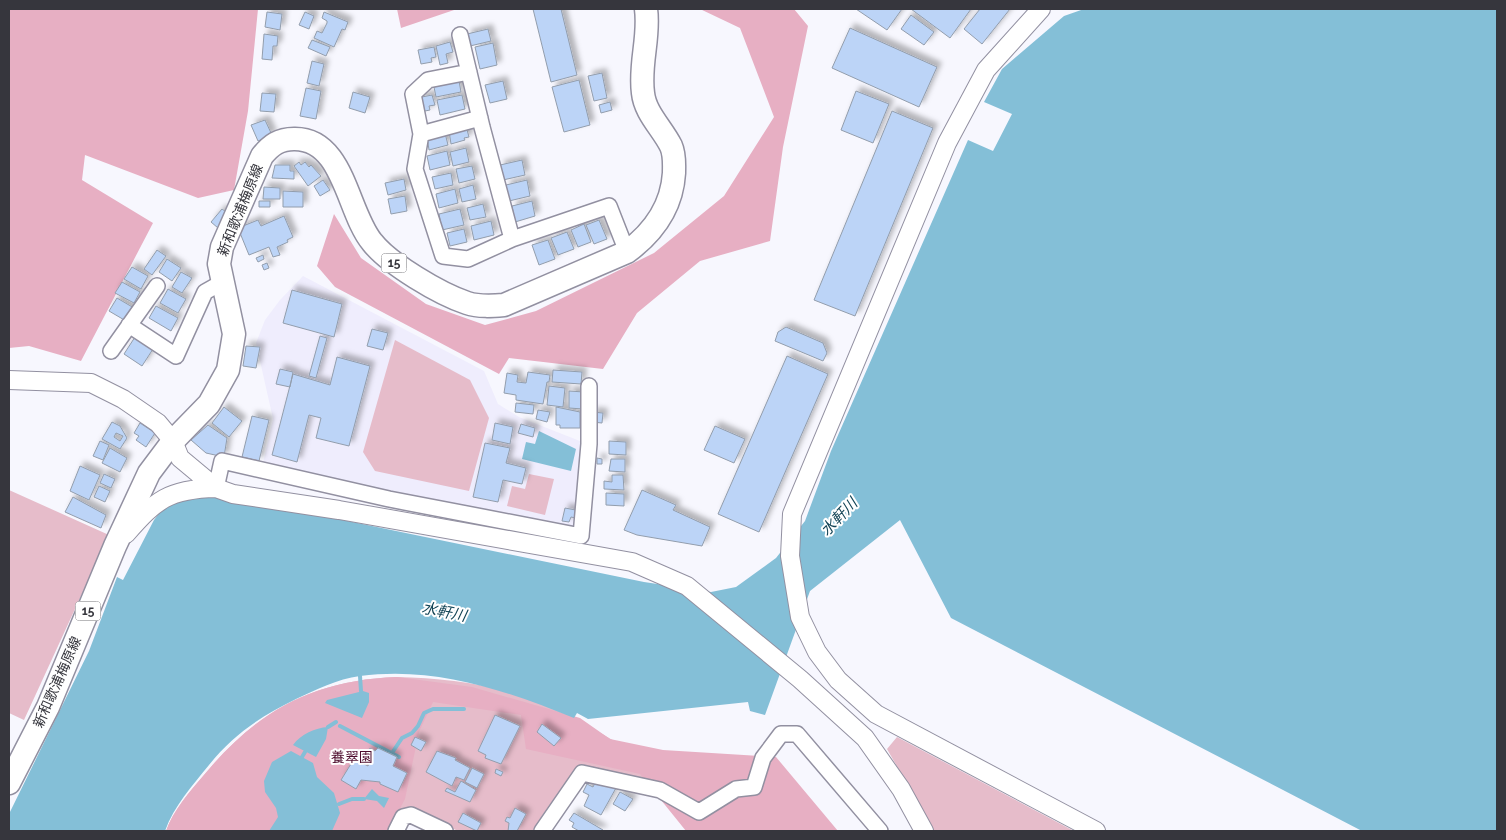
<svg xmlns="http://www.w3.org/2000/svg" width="1506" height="840" font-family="Raleway,'Noto Sans JP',sans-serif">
	<defs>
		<filter id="shadow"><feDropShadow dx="4.5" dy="-4.5" stdDeviation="2.5" flood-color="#0004"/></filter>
	</defs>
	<rect width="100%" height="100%" fill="#f7f7fe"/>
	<!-- built -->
	<path fill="#efedfd" d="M303,276L484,371L498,404L519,417L585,443L575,529L262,467L273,419L256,343L265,320L280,300Z"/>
	<!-- green -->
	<path fill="#e6bcca" d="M395,340L470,380L489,418L469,491L375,471L363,452Z
		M529,474L554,479L545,515L507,506L512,486L525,489Z
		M9,490L109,535L24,720L9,713Z
		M397,677C439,678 480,682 520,696C588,718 649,764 709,801L582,766L544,813L533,831H458L409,808L401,813L392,831H166C173,811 190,791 204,775C257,711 313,680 397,677Z
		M897,737L1072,830L934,831L887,749Z"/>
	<!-- forest -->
	<path fill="#e7afc3" d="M9,9H258L248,111L234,190L198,198L85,155L82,180L153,223L81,361L29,346L9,348Z
		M397,9H457L401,28Z
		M700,9H794L808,26L783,147L770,241L700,261L637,313L603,369L509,358L499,374L335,287L317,266L334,214L361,258L426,304L485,325L536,311L654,253L724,196L774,117L740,28Z
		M397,677L472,687L580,718L610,739L663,750L776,757L838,831H686L640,774L526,749L521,715L433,702L419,732L405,799L388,831H166C173,811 190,791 204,775C257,711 313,680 397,677Z"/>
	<!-- water -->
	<path fill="#84bfd7" d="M1084,9H1497V831H1362L951,618L900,520L810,591L765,715L750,711L748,702L588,719L577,713L574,718C505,690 435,666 360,676C337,679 316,690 296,699C261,716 233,735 209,765C192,786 174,806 165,831H9V814L89,651L117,577L123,580L154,520L164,507L207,492L644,582L711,592L736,587L776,558L805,521L831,451L968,140L993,151L1012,114L984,102L1002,69L1064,16Z
		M539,431L576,449L571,471L522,459L526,442L535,444Z
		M363,691L369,693V702L362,718L325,703L327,700Z
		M328,727L326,739L316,757L293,745C301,734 315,728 328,727Z
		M291,751L313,763L317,777L334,793L340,813L332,831H269L278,817L276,808L265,792L264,781L272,762Z
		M372,789L379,796L389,798L384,808L377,801L364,799Z"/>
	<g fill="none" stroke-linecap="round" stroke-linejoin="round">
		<!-- stream -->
		<path stroke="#84bfd7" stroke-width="4" d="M360,676L361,691
			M340,726L399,757
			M328,727L336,722
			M392,753L402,738L412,733L418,726L424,713L433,709H464
			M302,757L305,752
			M339,804L352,799H364"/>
	</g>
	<!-- building -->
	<path fill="#bcd4f7" stroke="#929dac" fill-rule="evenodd" filter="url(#shadow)" d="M533,9H561L577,75L551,82Z
		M856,9H902L887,30Z
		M911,9H971L950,38Z
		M980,9H1010L982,44L964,29Z
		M267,12L282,14L280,30L265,27Z
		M305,12L314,16L309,29L299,25Z
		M324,12L348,22L345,30L342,29L334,47L314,38L317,31L322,33L327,23V21L322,18Z
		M911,15L934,32L924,45L901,29Z
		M850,28L937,67L919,107L832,68Z
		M488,29L491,41L470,46L467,34Z
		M264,34L278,36L277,46H273L272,60L262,59Z
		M312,40L330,47L326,56L308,48Z
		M450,42L453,52L446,54L448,63L440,65L436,46Z
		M493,43L497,65L480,69L475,47Z
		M434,47L436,57L431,58L432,62L421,64L418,50Z
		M312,61L324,64L319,86L307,83Z
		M602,73L607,98L594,101L588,76Z
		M579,80L590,125L564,132L552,87Z
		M459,81L461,92L436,97L434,87Z
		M503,81L507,99L490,103L485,85Z
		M306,88L321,91L316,119L300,116Z
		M856,91L889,104L873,143L841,130Z
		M353,92L370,97L365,113L349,108Z
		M262,93L276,94L274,112L260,111Z
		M432,95L435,105L429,106L430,110L420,112L417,98Z
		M462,95L465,109L440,115L437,100Z
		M610,102L612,110L601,113L599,105Z
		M892,111L933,128L855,316L814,300Z
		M265,120L272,135L258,141L251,125Z
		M466,126L469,137L464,138L465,140L451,144L449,131Z
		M445,133L448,145L429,150L427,137Z
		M466,148L469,162L453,166L450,152Z
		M447,151L450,165L430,170L427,156Z
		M522,160L525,175L503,180L500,165Z
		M299,162L301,165L305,162L309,167L311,165L321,176L308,186L294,166Z
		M275,165H290V171H294V179L272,178Z
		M472,166L475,179L459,183L456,169Z
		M451,173L453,185L435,189L432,177Z
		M404,179L406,190L388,195L385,183Z
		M323,180L330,190L320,196L314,186Z
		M527,180L530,196L509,201L506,185Z
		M473,185L476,199L462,202L459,189Z
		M264,187L280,188V199H263Z
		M455,189L458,203L439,208L436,194Z
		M283,191L303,192V207H283Z
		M405,196L407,211L391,214L388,199Z
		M259,201H270V207H259Z
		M532,201L535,216L515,222L512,206Z
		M483,204L486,217L470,220L467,208Z
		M222,209L229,214L218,228L211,222Z
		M460,209L464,225L442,230L439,214Z
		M284,216L293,237L287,240L288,242L277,247L280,255L273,257L269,247L249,255L238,228L258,220L261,226Z
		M599,220L607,239L594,244L586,225Z
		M491,221L494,235L474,240L471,226Z
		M584,224L591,242L578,247L571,230Z
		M464,229L467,242L450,246L447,233Z
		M567,232L574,249L558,255L551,238Z
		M548,240L555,259L539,265L532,245Z
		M157,250L166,256L152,275L144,269Z
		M263,255L264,259L258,262L256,258Z
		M167,259L181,268L172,281L159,272Z
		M267,263L269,268L264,270L262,265Z
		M132,267L148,276L141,289L124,279Z
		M181,272L192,278L182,293L172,287Z
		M122,282L140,292L134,303L115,293Z
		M168,289L186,299L178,313L160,303Z
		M292,290L342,304L334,337L283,323Z
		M117,298L134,308L126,321L109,311Z
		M156,306L178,318L171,331L149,318Z
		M786,327L823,343L827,353L823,361L775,341L778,332Z
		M372,329L388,333L383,350L367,346Z
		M320,336L327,338L316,378L309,376Z
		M135,337L153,349L142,366L124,354Z
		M246,346L260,347L256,368L243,366Z
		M787,356L828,374L759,532L718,514Z
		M337,357L370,366L349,446L316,438L321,418L309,415L297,462L272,455L293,374L330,385Z
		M280,369L293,372L290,387L276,384Z
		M553,370L582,372L581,384L552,382Z
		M528,372L550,375L549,382H547L543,404L516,400V395L504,393L507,373L518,375L517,382L526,383Z
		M549,386L565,388L563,407L547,405Z
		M569,391L584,392L583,409L569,408Z
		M516,403L534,405L533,414L515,412Z
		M224,407L242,421L229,437L212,423Z
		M556,407L580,412V428H560V425H556Z
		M538,410L550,412L547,422L536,419Z
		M592,412L603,413L602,423L592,422Z
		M252,416L269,420L259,461L242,457Z
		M112,422L120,426L127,438L120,449L102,439ZM116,433L123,436L120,441L114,437Z
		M140,423L155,433L146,447L136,440L139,436L134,433Z
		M495,423L513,427L510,444L492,440Z
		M521,424L535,428L533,437L518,433Z
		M208,425L227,438L224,457L206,453L191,440Z
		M715,426L745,439L734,463L704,450Z
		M100,441L109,445L103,460L93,456Z
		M609,441L626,442V455L609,454Z
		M485,443L510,448L506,463L526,468L522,484L503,480L498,502L473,497Z
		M110,448L127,458L120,472L102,463Z
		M597,458L602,459V464H597Z
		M611,459H625V472L609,471Z
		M80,466L100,475L89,500L70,491Z
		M104,474L115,479L111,488L100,483Z
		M612,475H623L624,490L604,489V481L612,482Z
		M99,486L110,491L105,502L94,497Z
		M642,490L676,505L673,510L710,527L702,546L637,535L624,530Z
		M606,493L624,494V506L606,505Z
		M73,497L106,515L101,528L65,512Z
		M565,508L581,511L580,519L571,517L569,522L562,521Z
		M495,715L520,726L501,764L485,758L486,755L478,751Z
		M542,724L561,738L554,746L537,732Z
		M415,737L426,742L421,751L411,745Z
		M370,748L375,751L378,748L397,757L393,766L407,773L398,792L380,784V782L361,780L356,789L341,780L354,759L368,766L371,759L366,756Z
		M437,751L456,758L455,760L470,768L464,780L456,777L452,786L426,772Z
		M472,768L484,774L477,788L465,782Z
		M496,769L503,772L501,776L495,773Z
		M597,779L616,788L601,815L584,806L589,795L583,792L587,784L593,787Z
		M461,781L476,790L470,802L445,791L447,788L455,792Z
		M620,792L633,799L625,811L613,804Z
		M515,808L526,814L517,831H508L509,823L505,821L507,817L510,818Z
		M463,813L481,823L477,831L458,822Z
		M574,813L603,830L602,831H579L572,827L574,823L569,820Z"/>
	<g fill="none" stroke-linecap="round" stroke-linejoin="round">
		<!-- minor casing -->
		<g stroke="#9290a1" stroke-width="18">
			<path id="minor" d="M460,35L482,127L512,239L609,206L627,252
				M480,118L421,134L415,169L443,256L468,259L512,239
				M421,134L413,94L428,80L469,72
				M129,325L176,356L205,292L221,283
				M111,351L157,286
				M216,488L222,461L389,499L581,536L589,444V386
				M396,831L403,817L411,815L445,831
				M542,831L582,773L660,790L699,812L736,789L754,787L763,758L781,734H797L880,831"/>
		</g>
		<!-- tertiary casing -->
		<g stroke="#9290a1" stroke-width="20">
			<path id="tertiary" d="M1041,9L986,70L947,143L792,514L790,556L800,617L817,652L838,680L876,714L1096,831
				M9,380L91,383L123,399L158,423L173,441L180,458L216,488L233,494L339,510L632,562L687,586L800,679L865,738L901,789L924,831
				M126,534C156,500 168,489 216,488"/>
		</g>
		<!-- primary casing -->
		<g stroke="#9290a1" stroke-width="25">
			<path id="primary" d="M9,783L48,707L115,546L149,473L173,441L209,404L228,370L234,334L219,264L222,247L262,156C271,145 279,139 294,139C344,138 347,212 372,242C389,264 440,294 467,303C479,307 492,306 504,305L627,252C654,232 672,207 674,173C674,164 675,155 671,146C662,128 645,113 643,93C639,64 650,37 646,9"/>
		</g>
		<!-- minor -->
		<use href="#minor" stroke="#fff" stroke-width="15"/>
		<!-- tertiary -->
		<use href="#tertiary" stroke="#fff" stroke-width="18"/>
		<!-- primary -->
		<use href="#primary" stroke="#fff" stroke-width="22"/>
	</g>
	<g text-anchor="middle" stroke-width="4" stroke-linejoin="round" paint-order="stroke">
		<!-- shield labels -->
		<g fill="#fff" stroke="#727277" stroke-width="1">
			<rect x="381.5" y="253.5" width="25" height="19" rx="4"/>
			<rect x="75.5" y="601.5" width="25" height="19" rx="4"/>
		</g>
		<g font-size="12" font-weight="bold" fill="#36363d">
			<text x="394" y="267">15</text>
			<text x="88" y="615">15</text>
		</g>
		<!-- street labels -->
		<g font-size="14" fill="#36363d" stroke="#fff">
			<text transform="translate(240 210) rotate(-68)" y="5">新和歌浦梅原線</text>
			<text transform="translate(57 682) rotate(-66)" y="5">新和歌浦梅原線</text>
		</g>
		<!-- park labels -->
		<g font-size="14" fill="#4e0e2e" stroke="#fff">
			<text x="352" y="762">養翠園</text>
		</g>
		<!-- water labels -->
		<g font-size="15" font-style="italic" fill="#134456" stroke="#fff">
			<text transform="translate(839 517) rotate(-46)" y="5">水軒川</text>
			<text transform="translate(444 612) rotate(11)" y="5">水軒川</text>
		</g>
	</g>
	<!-- border -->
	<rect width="1506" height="840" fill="none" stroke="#36363d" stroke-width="20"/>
</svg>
